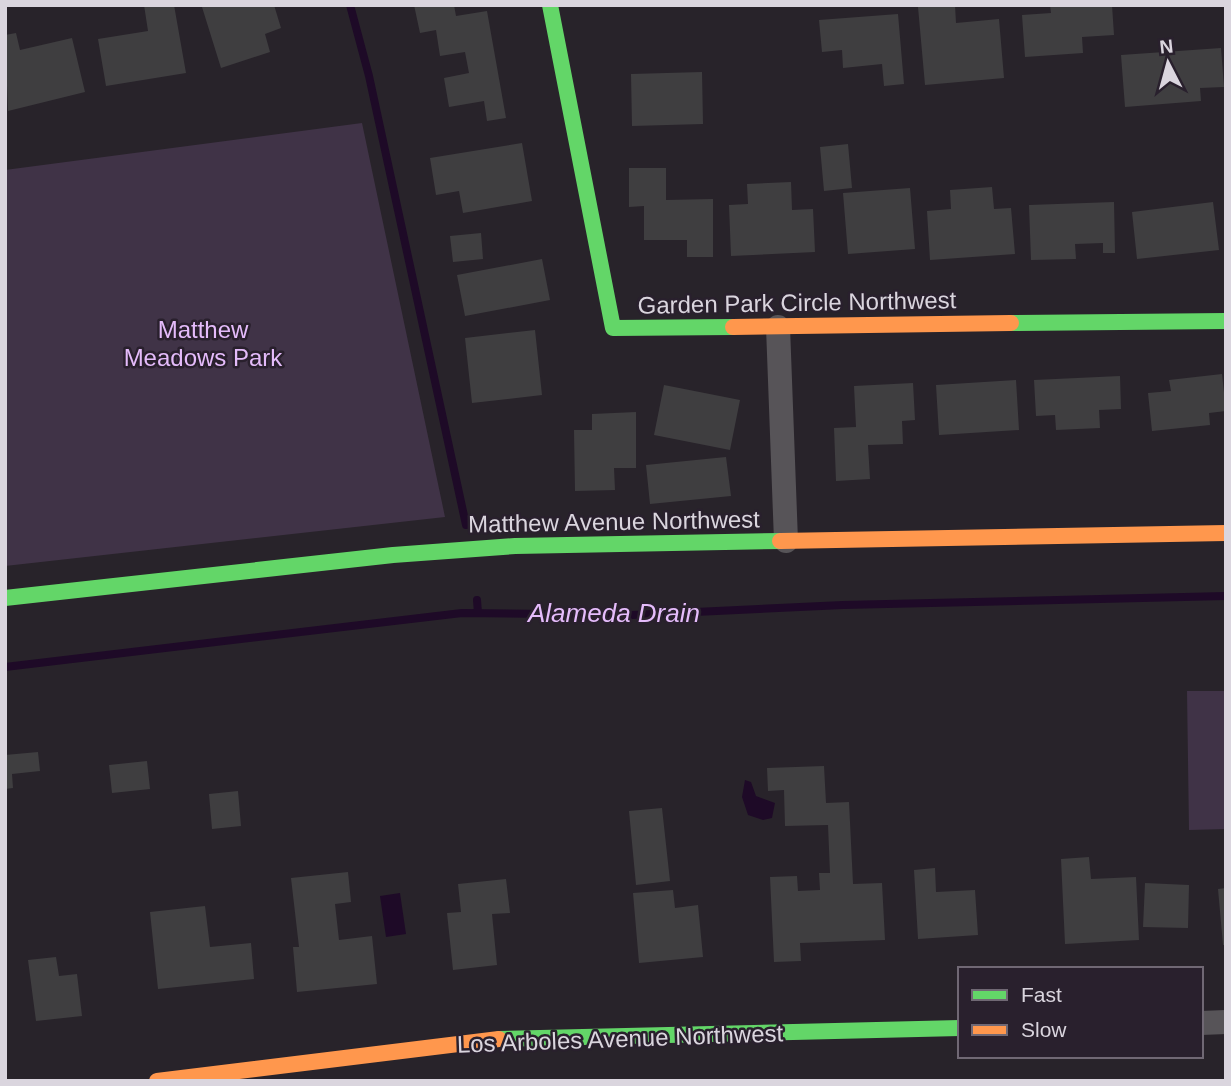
<svg xmlns="http://www.w3.org/2000/svg" width="1231" height="1086" font-family="Arial,sans-serif">
	<rect width="100%" height="100%" fill="#28232a"/>
	<!-- green -->
	<path fill="#403347" d="M362,123L445,517L5,566V170Z
		M1187,691H1226V829L1189,830Z"/>
	<!-- water -->
	<path fill="#1e0a27" d="M745,780L751,782L756,796L775,803L772,818L763,820L748,815L742,797Z
		M400,893L406,934L386,937L380,896Z"/>
	<g fill="none" stroke-linecap="round" stroke-linejoin="round">
		<!-- stream -->
		<path stroke="#1e0a27" stroke-width="8" d="M350,5L369,76L466,525
			M477,600L478,613
			M5,667L462,613L632,615L843,605L1226,596"/>
	</g>
	<!-- building -->
	<path fill="#3f3e40" d="M144,5H174L186,73L106,86L98,39L148,31Z
		M207,5H274L281,28L265,34L270,52L221,68L202,7Z
		M414,5H454L456,16L487,11L506,118L487,121L484,101L449,107L444,78L469,73L465,52L440,56L436,30L420,33Z
		M938,5H955L956,23L999,19L1004,78L925,85L918,7Z
		M1050,5H1112L1114,35L1082,37L1083,53L1025,57L1022,15L1051,13Z
		M898,14L904,84L884,86L882,64L843,68L842,50L822,52L819,20Z
		M16,33L20,50L72,38L85,92L8,111L5,35Z
		M1221,48L1224,87L1200,88L1201,101L1125,107L1121,55Z
		M702,72L703,124L632,126L631,74Z
		M522,143L532,201L463,213L459,191L436,195L430,158Z
		M848,144L852,188L824,191L820,147Z
		M629,168H666V200L713,199V257H687V240H644V206L629,207Z
		M791,182L792,210L813,209L815,252L731,256L729,205L748,204L747,184Z
		M992,187L994,209L1011,208L1015,254L930,260L927,211L951,209L950,190Z
		M910,188L915,249L848,254L843,193Z
		M1114,202L1115,253H1103V243L1075,244L1076,259L1031,260L1029,205Z
		M1213,202L1219,250L1137,259L1132,212Z
		M481,233L483,259L453,262L450,236Z
		M542,259L550,300L465,316L457,275Z
		M535,330L542,395L472,403L465,338Z
		M1222,374L1226,411L1209,413L1210,425L1152,431L1148,393L1171,391L1169,380Z
		M1120,376L1121,409L1099,410L1100,428L1056,430L1055,415L1036,416L1034,380Z
		M1016,380L1019,430L939,435L936,385Z
		M913,383L915,420L902,421L903,444L868,445L870,479L836,481L834,428L856,427L854,386Z
		M664,385L740,400L730,450L654,435Z
		M636,412V468H614L615,490L575,491L574,430H592V414Z
		M726,457L731,496L650,504L646,465Z
		M38,752L40,771L12,774L13,788L5,789V755Z
		M147,761L150,789L112,793L109,765Z
		M824,766L826,803L849,802L853,884L882,883L885,940L800,943L801,961L774,962L770,877L797,876L798,891L820,890L819,873H830L828,825L785,826L784,790L768,791L767,768Z
		M238,791L241,826L212,829L209,794Z
		M662,808L670,881L636,885L629,811Z
		M1089,857L1091,879L1136,877L1139,940L1065,944L1061,859Z
		M935,868L936,892L975,890L978,935L918,939L914,870Z
		M348,872L351,902L335,904L339,940L372,936L377,984L297,992L293,947H299L291,878Z
		M506,879L510,913L492,914L497,965L453,970L447,913L461,912L458,884Z
		M1145,883L1189,885L1188,928L1143,927Z
		M1226,888V945H1223L1218,889Z
		M673,890L675,908L698,905L703,957L639,963L633,893Z
		M205,906L210,947L251,943L254,979L158,989L150,912Z
		M56,957L59,976L77,974L82,1016L36,1021L28,960Z"/>
	<g fill="none" stroke-linecap="round" stroke-linejoin="round">
		<!-- street -->
		<path stroke="#575458" stroke-width="24" d="M778,327L786,541
			M1201,1023L1226,1022"/>
		<!-- fast -->
		<path stroke="#63d668" stroke-width="16" d="M550,5L613,328L733,327
			M1011,323L1226,321
			M5,598L393,555L515,546L780,541
			M499,1039L960,1028"/>
		<!-- slow -->
		<path stroke="#ff974d" stroke-width="16" d="M733,327L1011,323
			M780,541L1226,533
			M157,1081L499,1039"/>
	</g>
	<g text-anchor="middle" stroke-width="5" stroke-linejoin="round" paint-order="stroke">
		<!-- street labels -->
		<g font-size="24" fill="#dad5de" stroke="#29202d">
			<text transform="translate(797 303) rotate(-1)" y="8">Garden Park Circle Northwest</text>
			<text transform="translate(614 522) rotate(-1)" y="8">Matthew Avenue Northwest</text>
			<text transform="translate(620 1039) rotate(-2)" y="8">Los Arboles Avenue Northwest</text>
		</g>
		<!-- park labels -->
		<g font-size="24" fill="#e4bbfa" stroke="#29202d">
			<text x="203" y="338">Matthew<tspan x="203" dy="28">Meadows Park</tspan></text>
		</g>
		<!-- water labels -->
		<g font-size="26" font-style="italic" fill="#e5bcfb" stroke="#29202d">
			<text x="614" y="622">Alameda Drain</text>
		</g>
	</g>
	<!-- border -->
	<rect width="1231" height="1086" fill="none" stroke="#dad5de" stroke-width="14"/>
	<!-- legend -->
	<rect x="958" y="967" width="245" height="91" fill="#29202d" stroke="#706874" stroke-width="2"/>
	<rect x="972" y="990" width="35" height="10" fill="#63d668" stroke="#706874" stroke-width="2"/>
	<text x="1021" y="1002" font-size="21" fill="#dad5de">Fast</text>
	<rect x="972" y="1025" width="35" height="10" fill="#ff974d" stroke="#706874" stroke-width="2"/>
	<text x="1021" y="1037" font-size="21" fill="#dad5de">Slow</text>
	<!-- north arrow -->
	<g transform="translate(1168 63) rotate(354)" stroke="#29202d" stroke-width="5" paint-order="stroke">
	<path d="M0-5L12 26L0 18L-12 26Z" fill="#dad5de"/>
	<text y="-10" font-size="19" font-weight="bold" text-anchor="middle" fill="#dad5de">N</text>
	</g>
</svg>
